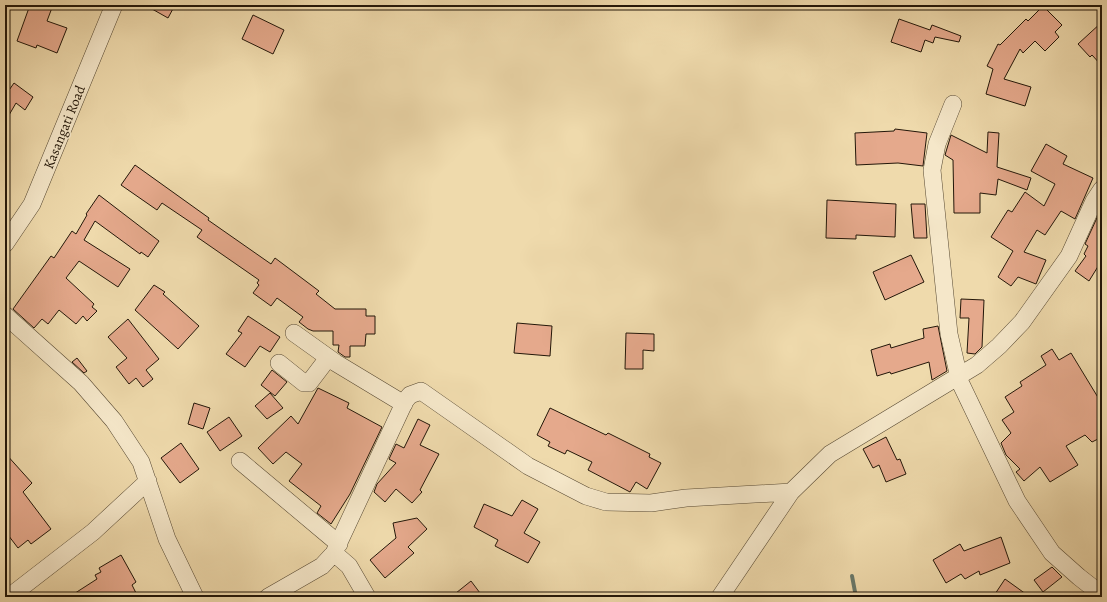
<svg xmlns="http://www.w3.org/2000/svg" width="1107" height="602" font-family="Alegreya,serif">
	<rect width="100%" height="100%" fill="#efdaac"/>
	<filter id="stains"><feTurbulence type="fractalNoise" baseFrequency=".005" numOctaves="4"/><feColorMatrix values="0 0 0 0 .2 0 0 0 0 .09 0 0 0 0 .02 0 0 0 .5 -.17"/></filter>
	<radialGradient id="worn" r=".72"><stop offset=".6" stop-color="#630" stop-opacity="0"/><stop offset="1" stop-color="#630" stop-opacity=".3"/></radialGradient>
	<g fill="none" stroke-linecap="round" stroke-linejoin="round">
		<!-- stream -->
		<path stroke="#6a796a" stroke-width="4" d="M852,576L856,597"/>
	</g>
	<!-- building -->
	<path fill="#e5a98c" stroke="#231709" d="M30,5H53L47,21L67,28L57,53L37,45L36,48L17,41Z
		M145,5H175L168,18Z
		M1043,6L1062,25L1055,32L1059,37L1045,51L1035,41L1023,53L1020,49L1004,79L1031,87L1025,106L986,94L993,69L987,66L998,44L1000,45L1026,19L1028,21Z
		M253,15L284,30L273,54L242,39Z
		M899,19L930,30L932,25L961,36L959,42L935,37L933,43L925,40L921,52L891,42Z
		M1102,22V66L1092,55L1090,57L1078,44Z
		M14,83L33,97L25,110L16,103L5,122V96Z
		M895,129L927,133L923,166L898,163L856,165L855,133L894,131Z
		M988,132L999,133L997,167L1031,178L1027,190L998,179L996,195L980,193V213H954L953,160L945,155L951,135L987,153Z
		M1046,144L1067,156L1063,164L1093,178L1075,219L1061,211L1045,235L1037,230L1024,252L1046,260L1036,284L1018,277L1011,286L998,277L1013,251L991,237L1008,210L1012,212L1025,192L1044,206L1055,184L1031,171Z
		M135,165L209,218L208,220L271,264L275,258L319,291L316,294L335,309H366V316H375V334H366L365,346H350V357H345L338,352L339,345H333V331H313L308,329L299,322L303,317L277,298L271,306L253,293L259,285L257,283L259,280L197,237L202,230L162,203L157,210L121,185Z
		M99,195L159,241L148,257L141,252L140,254L95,221L84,240L130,269L118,287L79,261L66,278L94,304L92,307L97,311L87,321L83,316L76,324L59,310L48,324L42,319L34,328L13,309L51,256L54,258L72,231L76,234L87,215L86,214Z
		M827,200L896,204L895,237L856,235V239L826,238Z
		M911,204H925L927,238H914Z
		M1101,209L1102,260L1089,281L1075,271L1086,256L1084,254L1088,246L1085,244Z
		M911,255L924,282L885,300L873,272Z
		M154,285L165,292L163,294L199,326L178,349L135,310Z
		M961,299L984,300L982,347L975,354L967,353L969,318H960Z
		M248,316L280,337L270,352L260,346L245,367L226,354L242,333L238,331Z
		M128,319L159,359L146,370L153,379L143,387L136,378L129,384L116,367L127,358L108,337Z
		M517,323L552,326L550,356L514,353Z
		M938,326L947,371L932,380L929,362L891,374L890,372L877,376L871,350L890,344L891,348L924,338L923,329Z
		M626,333L654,334V351L643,350V369H625Z
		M1052,349L1059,360L1071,353L1102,404V437L1092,442L1085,435L1066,446L1078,465L1050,482L1040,467L1024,481L1016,472L1020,469L1006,455L1001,443L1011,433L1002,420L1014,412L1005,397L1022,386L1020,382L1046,365L1041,356Z
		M77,358L87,371L84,373L72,362Z
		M272,370L287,382L275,396L261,385Z
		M318,388L349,403L347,408L382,427L350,494L331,524L317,513L321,506L289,481L302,464L286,452L273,464L258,448L291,416L298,424Z
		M270,393L283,408L267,419L255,406Z
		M194,403L210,408L203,429L188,424Z
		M550,408L606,435L608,433L650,454L649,457L661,463L647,489L636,482L630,492L588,470L592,462L567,450L565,454L548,446L550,442L537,435Z
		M229,417L242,436L220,451L207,432Z
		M418,419L430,425L420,445L439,454L420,490L422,492L412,503L396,489L385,502L374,492L377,484L396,463L389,459L396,444L404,448Z
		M886,437L897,460L900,459L906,474L886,482L879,465L873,468L863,449Z
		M181,443L199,469L180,483L161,458Z
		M5,453L32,483L23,492L51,529L31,544L28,540L18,548L5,531Z
		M522,500L538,509L524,533L540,542L528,563L495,546L498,540L474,527L484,504L512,516Z
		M417,518L427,529L408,547L414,553L385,578L370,560L396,538L393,523Z
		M1001,537L1010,563L980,575L979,571L965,579L961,574L946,583L933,560L960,544L964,551Z
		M121,555L136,582L132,585L136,593L128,597H69L97,579L95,575L101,572L99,568Z
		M1052,567L1062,577L1043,592L1034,580Z
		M1005,579L1030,597H993Z
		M471,581L483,597H451Z"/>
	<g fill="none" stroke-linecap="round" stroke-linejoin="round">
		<!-- minor casing -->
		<g stroke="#564832" stroke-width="18">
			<path id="minor" d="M953,104L937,144L932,170L949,334L960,382L1017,501L1052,553L1079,577L1102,595
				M5,244L32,204L114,5
				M5,315L81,383L114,421L141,462L167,539L195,597
				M294,333L336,363L404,404
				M279,363L304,383H309L328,358
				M240,461L339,544
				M334,553L349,566L367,597
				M9,597L93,532L148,481
				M268,597L322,566L334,553L405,401L410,395L421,391L528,466L586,496L606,502L651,503L686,498L791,492
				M720,597L791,492L830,454L977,365L999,346L1022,322L1069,256L1094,201L1102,189"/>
		</g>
		<!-- minor -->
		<use href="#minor" stroke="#f5e7c9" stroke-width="17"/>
	</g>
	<g text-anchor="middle" stroke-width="3" stroke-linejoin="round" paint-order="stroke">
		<!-- street labels -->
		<g font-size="14" fill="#231709" stroke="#f5e7c9">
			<text transform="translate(64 127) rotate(-68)" y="5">Kasangati Road</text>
		</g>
	</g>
	<!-- margin -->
	<rect width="1107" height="602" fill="none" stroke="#efdaac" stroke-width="20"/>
	<rect x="6" y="6" width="1095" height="590" fill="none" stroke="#231709" stroke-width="2"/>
	<rect x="10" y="10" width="1087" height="582" fill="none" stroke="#231709"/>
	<rect width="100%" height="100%" filter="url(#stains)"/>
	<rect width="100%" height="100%" fill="url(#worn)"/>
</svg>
